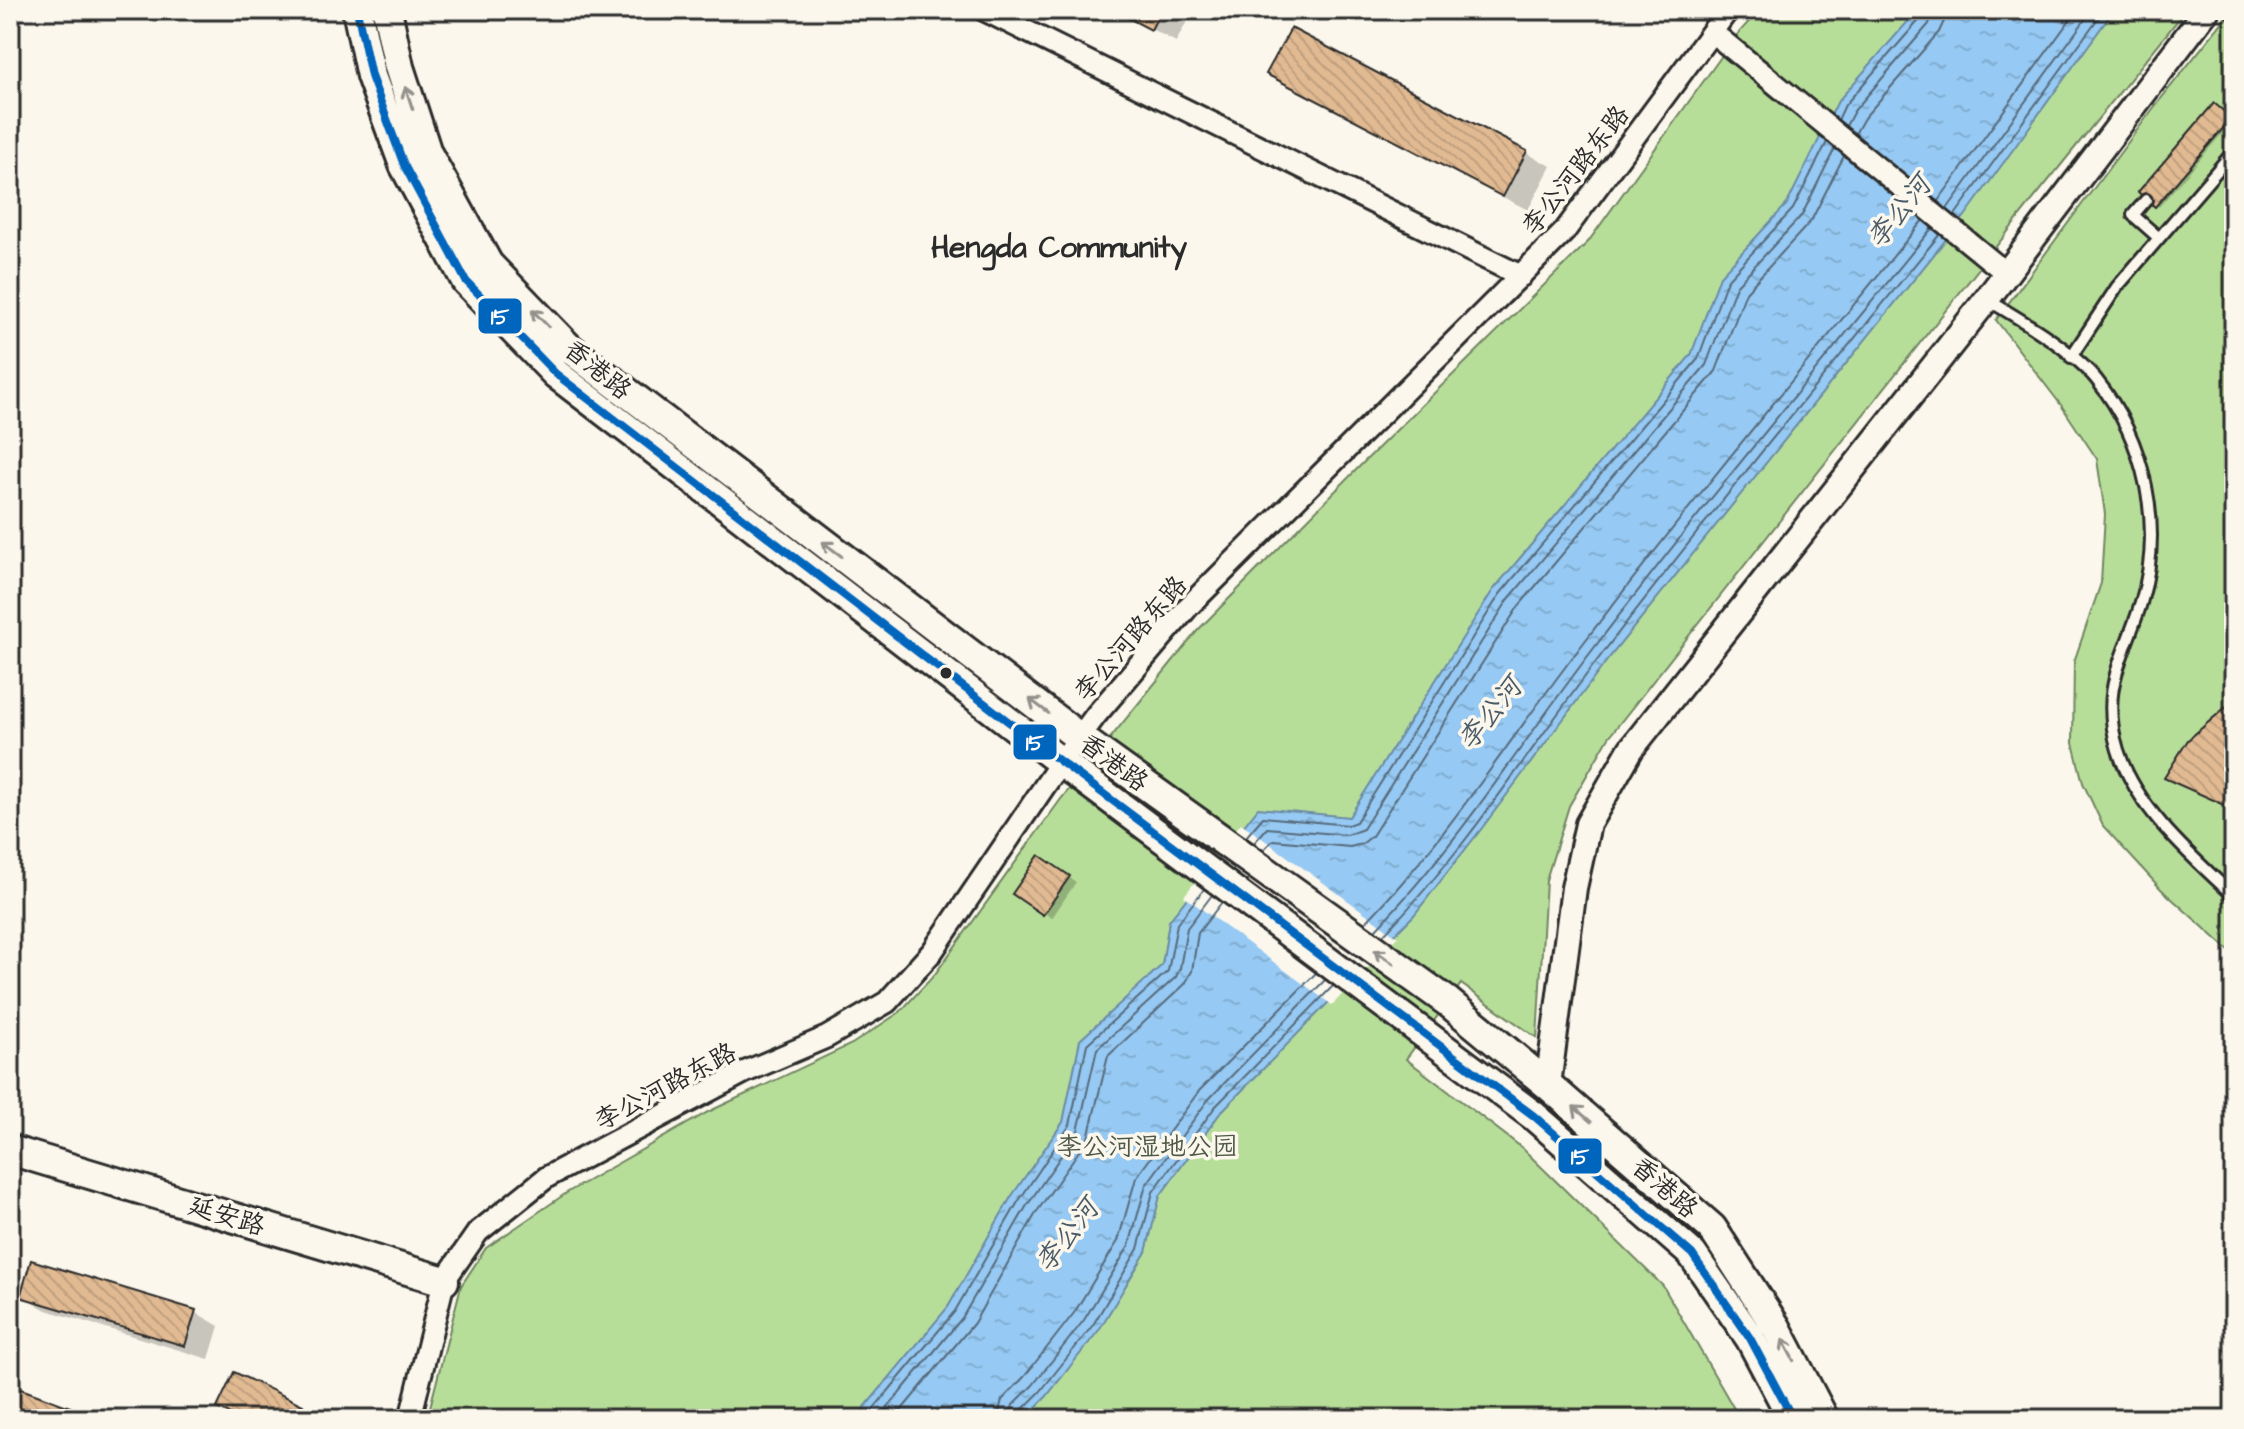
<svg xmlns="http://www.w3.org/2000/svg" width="2244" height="1429" font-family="'Architects Daughter','LXGW WenKai TC',sans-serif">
	<defs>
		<pattern id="water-ripples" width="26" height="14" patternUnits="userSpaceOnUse" patternTransform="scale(2)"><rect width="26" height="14" fill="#96c9f3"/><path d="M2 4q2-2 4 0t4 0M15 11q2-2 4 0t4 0" fill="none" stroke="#81add0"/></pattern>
		<pattern id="building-back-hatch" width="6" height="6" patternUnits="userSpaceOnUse" patternTransform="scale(2)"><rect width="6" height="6" fill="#e1ba92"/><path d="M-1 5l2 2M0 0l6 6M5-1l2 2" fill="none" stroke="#c1a07e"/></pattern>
	</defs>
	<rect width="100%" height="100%" fill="#fbf7ec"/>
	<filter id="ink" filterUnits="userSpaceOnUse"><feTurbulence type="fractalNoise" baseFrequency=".0125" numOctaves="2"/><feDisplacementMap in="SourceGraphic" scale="16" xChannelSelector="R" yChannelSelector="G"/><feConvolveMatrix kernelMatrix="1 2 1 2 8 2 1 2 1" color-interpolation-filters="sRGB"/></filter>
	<g filter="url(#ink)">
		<!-- park -->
		<path fill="#b7de99" stroke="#718462" stroke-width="2" d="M1759,10H2186L2032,201L1609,737L1569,806L1546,880L1537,1038L1461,984L1406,1059L1521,1147L1663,1286L1740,1419H427L461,1286L486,1248L568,1192L708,1112L852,1044L900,1012L935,974L1061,799L1198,630L1363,463L1588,242L1736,36Z
			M2232,10H2234V955L2161,889L2103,826L2083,783L2073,743L2074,662L2101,583L2105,514L2097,459L2061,405L1996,320L2155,106Z"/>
		<!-- water -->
		<path fill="url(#water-ripples)" stroke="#6b8aa3" stroke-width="2" d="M1918,10H2114L1965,216L1609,658L1482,828L1414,915L1221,1112L1160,1196L1146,1252L1099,1330L1046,1397L1024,1419H855L948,1307L1011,1197L1063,1122L1080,1040L1162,965L1169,921L1258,808L1349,817L1493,590L1691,355L1720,276L1787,204L1838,101Z"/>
		<!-- pier -->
		<path fill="#fbf7ec" d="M1241,823L1398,937L1332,1005L1184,896Z"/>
		<!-- shadow -->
		<path fill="#0003" d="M1115,10H1193L1176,42Z
			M1292,30L1551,166L1528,210L1293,88Z
			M2218,108L2233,121L2159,207L2156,205Z
			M2234,702V809L2183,786Z
			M1047,862L1076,882L1052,918L1044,913Z
			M22,1296L195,1312L219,1326L209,1359L46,1310Z
			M235,1375L314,1414L312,1419H241Z"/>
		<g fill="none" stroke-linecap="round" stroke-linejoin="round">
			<!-- shore -->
			<path stroke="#566a7b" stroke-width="2" d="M1838,120L1845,105L1921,18L1923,10
				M1846,126L1854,111L1929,24L1933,10
				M1855,134L1864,118L1939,32L1944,21L1945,10
				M1938,201L2077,10
				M1947,209L2092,10
				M1955,215L2104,10
				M1246,837L1263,817L1348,825L1356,822L1500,594L1698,359L1727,280L1793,209L1827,142
				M1254,843L1267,828L1347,835L1363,829L1508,600L1706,365L1736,286L1802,215L1835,148
				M1263,850L1273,840L1350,847L1362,844L1372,836L1518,607L1716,371L1746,292L1811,221L1844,156
				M1365,923C1448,838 1512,735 1585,641C1694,498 1809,360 1923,220
				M1375,930C1458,845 1522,742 1594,648C1703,505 1819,367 1932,228
				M1383,935C1466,851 1530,748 1602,654C1711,512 1826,373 1940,234
				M865,1419L955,1311L1018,1202L1070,1125L1087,1044L1168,971L1177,924L1204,889
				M878,1419L962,1318L1026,1207L1078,1131L1097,1049L1176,977L1180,968L1187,928L1212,895
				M894,1419L974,1323L1036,1213L1088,1138L1108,1056L1185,984L1192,971L1198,933L1222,902
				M997,1419L1002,1400L1024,1377L1074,1313L1118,1241L1136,1178L1199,1091L1316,973
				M1009,1419L1013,1405L1033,1385L1084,1320L1129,1246L1146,1185L1208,1100L1325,980
				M1019,1419L1021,1411L1040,1392L1093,1325L1138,1249L1153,1192L1215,1107L1333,986"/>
		</g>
		<!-- building -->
		<path fill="url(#building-back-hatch)" stroke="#2b2b2b" stroke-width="2" d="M1113,10H1161L1151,30Z
			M1291,28L1527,151L1503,197L1266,74Z
			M2214,103L2232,118L2155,207L2138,192Z
			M2234,700V797L2227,806L2164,778L2188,740Z
			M1039,855L1070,876L1043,915L1012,894Z
			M31,1260L196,1310L185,1346L20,1297Z
			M234,1372L303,1405L297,1419H240L217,1408Z
			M10,1385L100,1418V1419H10Z"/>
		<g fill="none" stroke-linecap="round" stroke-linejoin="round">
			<!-- service casing -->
			<g stroke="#2b2b2b" stroke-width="16">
				<path id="service" d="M2229,10L2234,14
					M2146,200L2133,215L2159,238
					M1988,300C2023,321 2070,348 2096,379C2146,441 2164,527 2141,603C2124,658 2099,688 2118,750C2136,808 2191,856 2234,896
					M2071,357L2117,287L2234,151"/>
			</g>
			<!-- minor casing -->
			<g stroke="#2b2b2b" stroke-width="26">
				<path id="minor" d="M984,10L1521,276
					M1712,32L2006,273
					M410,1419L444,1281L478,1232L547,1177L745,1072L827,1037L887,1002L932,952L1061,762L1096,715L1188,607L1564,232L1728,10"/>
			</g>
			<!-- tertiary casing -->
			<g stroke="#2b2b2b" stroke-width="30">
				<path id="tertiary" d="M1548,1085L1574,888L1588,824L1631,749L1987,299L2207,10"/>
			</g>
			<!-- secondary casing -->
			<g stroke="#2b2b2b" stroke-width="34">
				<path id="secondary" d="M357,10L371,76L404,165L466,281L556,374L1061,762L1534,1116L1692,1254L1750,1338L1793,1419
					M387,10L399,67L427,153L488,264L569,348L1080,738L1448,1002L1548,1085L1712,1228L1776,1327L1824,1419
					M10,1150L444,1281"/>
			</g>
			<!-- service -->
			<use href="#service" stroke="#fbf7ec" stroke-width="10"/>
			<!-- minor -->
			<use href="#minor" stroke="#fbf7ec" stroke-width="20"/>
			<!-- tertiary -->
			<use href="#tertiary" stroke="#fbf7ec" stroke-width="24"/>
			<!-- secondary -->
			<use href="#secondary" stroke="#fbf7ec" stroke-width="28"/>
			<!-- bus-1 casing -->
			<g stroke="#fbf7ec" stroke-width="14">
				<path id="bus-1" d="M357,10L371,76L404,165L466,281L556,374L1061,762L1534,1116L1692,1254L1750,1338L1793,1419"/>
			</g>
			<!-- bus-1 -->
			<use href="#bus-1" stroke="#0065bd" stroke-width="8"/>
		</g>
		<!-- one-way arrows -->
		<defs><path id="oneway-shaft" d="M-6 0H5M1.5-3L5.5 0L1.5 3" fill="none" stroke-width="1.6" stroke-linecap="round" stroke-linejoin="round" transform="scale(2)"/></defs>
		<g stroke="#93918c">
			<use href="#oneway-shaft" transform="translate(409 98) rotate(-108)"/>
			<use href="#oneway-shaft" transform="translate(540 318) rotate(-134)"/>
			<use href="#oneway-shaft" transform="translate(832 549) rotate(-143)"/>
			<use href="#oneway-shaft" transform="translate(1039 706) rotate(-143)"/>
			<use href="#oneway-shaft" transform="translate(1384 957) rotate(-144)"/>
			<use href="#oneway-shaft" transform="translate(1582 1114) rotate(-139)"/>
			<use href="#oneway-shaft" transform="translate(1788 1350) rotate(-118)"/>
		</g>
	</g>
	<!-- markers -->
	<circle fill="#2b2b2b" stroke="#fbf7ec" stroke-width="3" cx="946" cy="673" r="7"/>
	<g text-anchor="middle" stroke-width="7" stroke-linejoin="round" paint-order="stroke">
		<!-- street labels -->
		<g font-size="26" fill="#2b2b2b" stroke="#fbf7ec">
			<text transform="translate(1575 170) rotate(-52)" y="9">李公河路东路</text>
			<text transform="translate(598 369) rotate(39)" y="9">香港路</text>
			<text transform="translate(1130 638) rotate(-49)" y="9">李公河路东路</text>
			<text transform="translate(1114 762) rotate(36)" y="9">香港路</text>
			<text transform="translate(665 1086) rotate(-28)" y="9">李公河路东路</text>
			<text transform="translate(1665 1187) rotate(41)" y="9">香港路</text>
			<text transform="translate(227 1215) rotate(17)" y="9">延安路</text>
		</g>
		<!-- park labels -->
		<g font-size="26" fill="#4e5846" stroke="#fbf7ec">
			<text x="1147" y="1155">李公河湿地公园</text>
		</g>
		<!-- water labels -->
		<g font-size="28" font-style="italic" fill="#4b5a67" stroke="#fbf7ec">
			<text transform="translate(1898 211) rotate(-51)" y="10">李公河</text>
			<text transform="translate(1489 713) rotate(-51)" y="10">李公河</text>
			<text transform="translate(1066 1235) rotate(-52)" y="10">李公河</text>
		</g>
		<!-- quarter labels -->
		<g font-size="30" font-weight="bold" fill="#2b2b2b" stroke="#fbf7ec">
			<text x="1059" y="257">Hengda Community</text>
		</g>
	</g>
	<g stroke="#fbf7ec" stroke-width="3">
		<rect x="477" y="297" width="46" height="38" rx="8" fill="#0065bd"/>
		<rect x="1012" y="723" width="46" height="38" rx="8" fill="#0065bd"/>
		<rect x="1557" y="1137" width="46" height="38" rx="8" fill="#0065bd"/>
	</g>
	<g font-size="22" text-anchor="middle" font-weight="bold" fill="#fff">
		<text x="500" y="324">15</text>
		<text x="1035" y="750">15</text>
		<text x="1580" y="1164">15</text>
	</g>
	<!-- margin -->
	<rect width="2244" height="1429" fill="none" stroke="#fbf7ec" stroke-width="40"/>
	<rect x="20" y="20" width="2204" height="1389" fill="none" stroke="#2b2b2b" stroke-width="3" filter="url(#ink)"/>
</svg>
